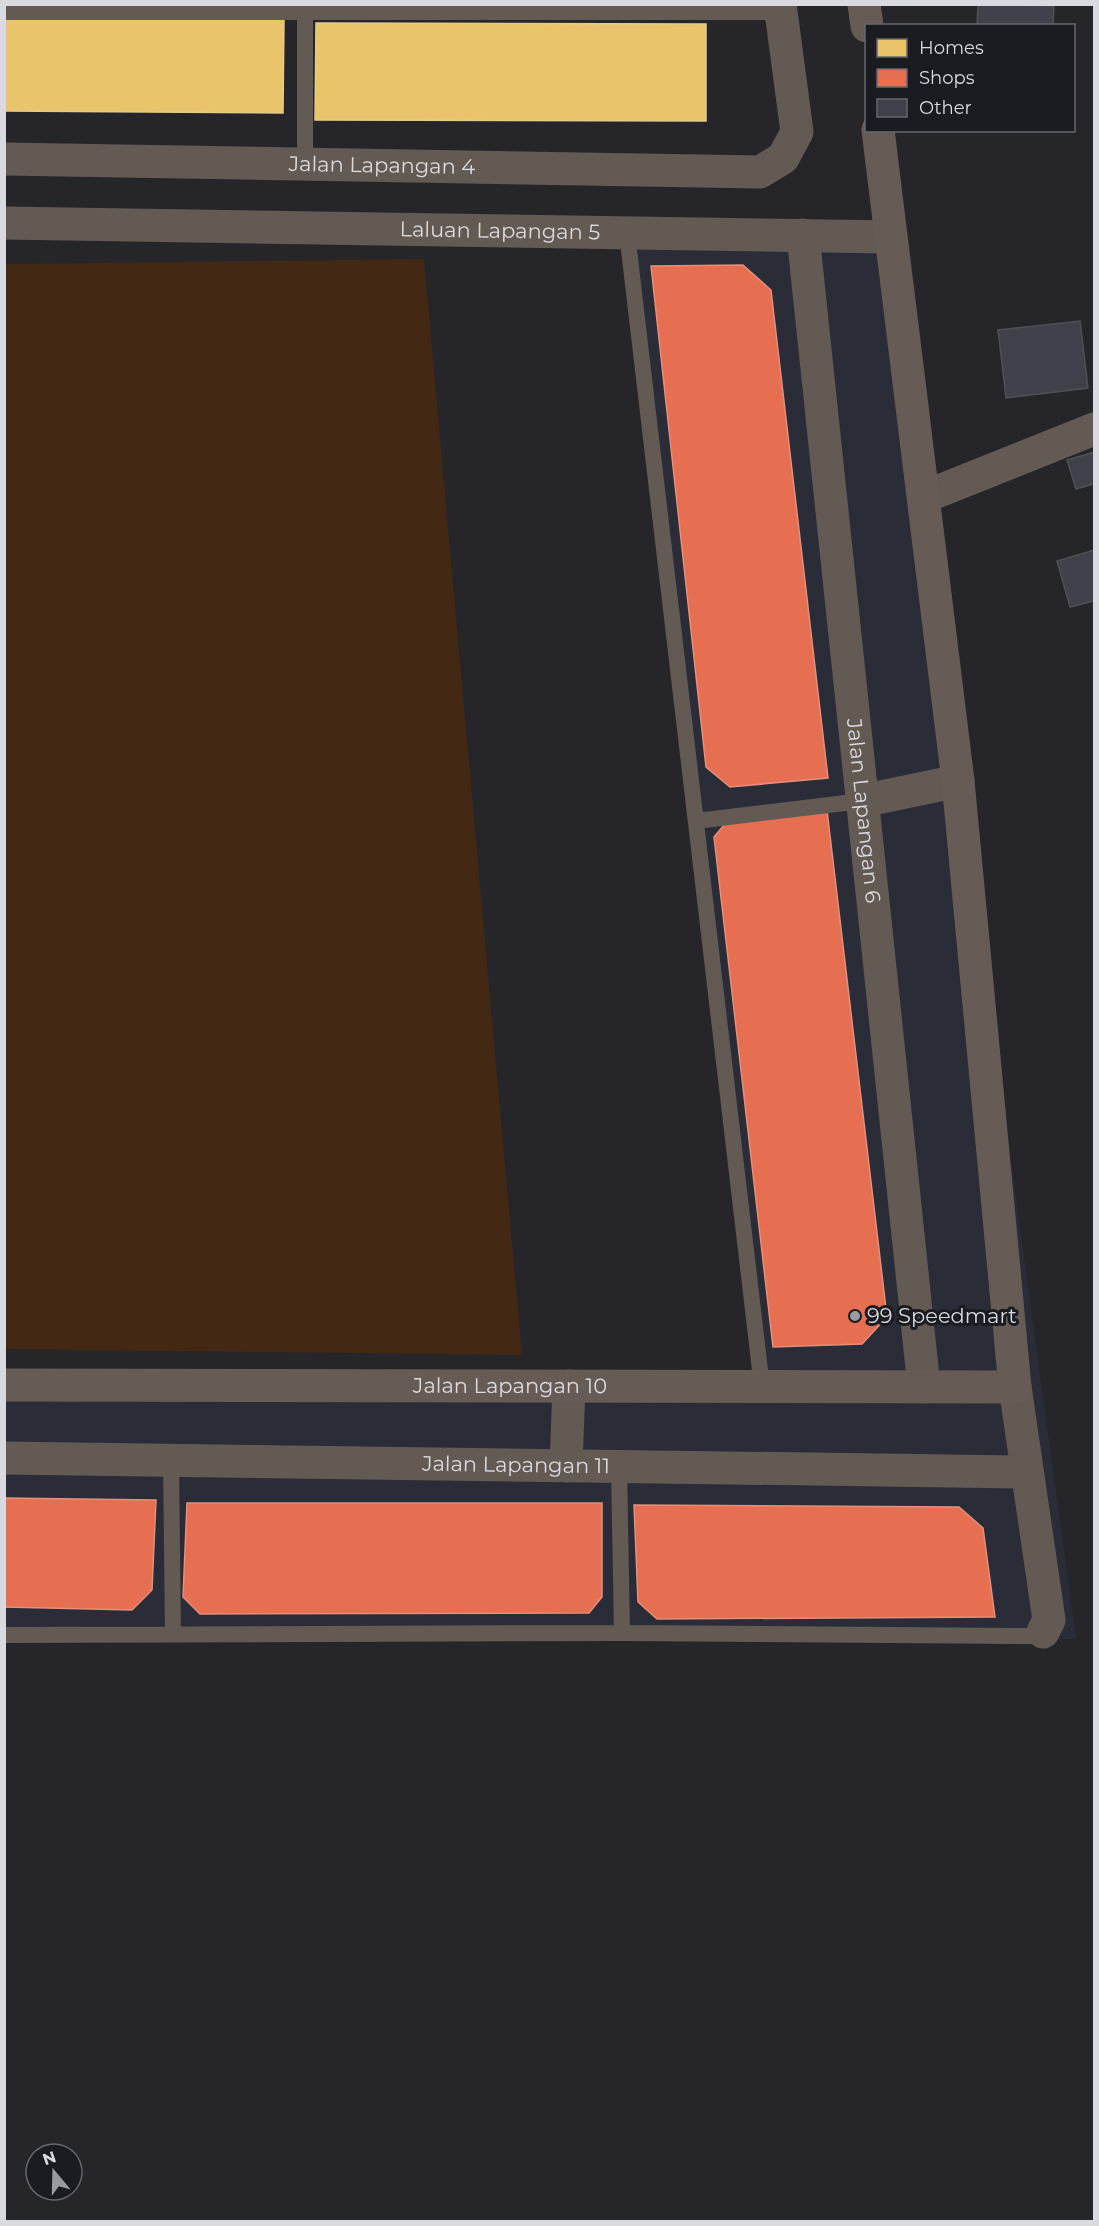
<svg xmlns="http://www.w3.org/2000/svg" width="1099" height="2226" font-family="Montserrat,sans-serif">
	<rect width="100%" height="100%" fill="#26262a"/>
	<!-- built -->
	<path fill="#2a2c38" d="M885,236L1076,1639L5,1637V1385H759L628,242Z"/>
	<!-- green -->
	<path fill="#432814" d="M424,259L522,1355L5,1349V264Z"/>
	<!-- homes -->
	<path fill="#e9c46a" stroke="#e4cb8d" stroke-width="1.5" d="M4,18L284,19L283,113L4,111Z
		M316,23L706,24V121L315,120Z"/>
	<!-- shops -->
	<path fill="#e76f51" stroke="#e38f7c" stroke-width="1.5" d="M743,265L771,290L828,778L730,787L706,767L651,266Z
		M827,810L887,1317L862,1344L773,1347L714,837L729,819Z
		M4,1498L156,1500L152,1590L132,1610L4,1607Z
		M187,1503H602V1597L589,1613L200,1614L183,1597Z
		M634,1505L959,1507L983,1528L995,1617L657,1619L638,1602Z"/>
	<!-- building -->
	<path fill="#40414a" stroke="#505054" stroke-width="1.5" d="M978,4L1054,6L1053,26H977Z
		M1080,321L1088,388L1006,398L998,330Z
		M1094,452V484L1076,489L1067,460Z
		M1094,550V601L1070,607L1057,561Z"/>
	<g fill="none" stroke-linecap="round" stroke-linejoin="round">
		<!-- lane -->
		<path stroke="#635a54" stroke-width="16" d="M4,12H781
			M305,164V4
			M627,233L762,1387
			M696,821L862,801
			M171,1460L173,1634
			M619,1466L622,1633
			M4,1635L622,1633L1033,1636L1043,1632"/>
		<!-- street -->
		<g stroke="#635a54" stroke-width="33">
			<path id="s1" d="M4,159L760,172L783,158L797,132L780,4"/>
			<path id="s2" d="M4,223L890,237"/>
			<path id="s3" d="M803,235L924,1387"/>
			<path d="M924,497L1094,429"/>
			<path d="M862,801L958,781"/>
			<path d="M1015,1387L1049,1620L1043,1632"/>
			<path id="s4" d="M4,1458L1027,1472"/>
			<path d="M566,1466L569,1386"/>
		</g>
		<!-- secondary -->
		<g stroke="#675c55" stroke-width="33">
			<path d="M864,4L867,26"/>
			<path id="s5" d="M4,1385L1015,1387L958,781L878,130"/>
		</g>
	</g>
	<!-- markers -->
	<circle fill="#9a9ba0" stroke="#1b1c22" stroke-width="2" cx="855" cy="1316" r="6"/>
	<g text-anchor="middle" stroke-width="6" stroke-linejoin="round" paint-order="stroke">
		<!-- street labels -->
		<g font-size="21" fill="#d9dadf" stroke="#1b1c22">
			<text dy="7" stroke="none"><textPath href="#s1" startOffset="378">Jalan Lapangan 4</textPath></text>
			<text dy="7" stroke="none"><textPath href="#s2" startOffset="496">Laluan Lapangan 5</textPath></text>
			<text dy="7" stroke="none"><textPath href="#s3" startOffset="579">Jalan Lapangan 6</textPath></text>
			<text dy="7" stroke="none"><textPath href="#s5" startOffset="506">Jalan Lapangan 10</textPath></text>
			<text dy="7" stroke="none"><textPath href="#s4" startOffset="512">Jalan Lapangan 11</textPath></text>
		</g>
		<!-- poi labels -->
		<g font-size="21" fill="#d9dadf" stroke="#1b1c22" text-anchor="start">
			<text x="867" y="1323">99 Speedmart</text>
		</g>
	</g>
	<!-- border -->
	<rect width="1099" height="2226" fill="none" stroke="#d9dadf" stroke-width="12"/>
	<!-- legend -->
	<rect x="865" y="24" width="210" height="108" fill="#1b1c22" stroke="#67686e" stroke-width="1.5"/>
	<rect x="877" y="39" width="30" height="18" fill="#e9c46a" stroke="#67686e" stroke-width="1.5"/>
	<text x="919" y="54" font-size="18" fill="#d9dadf">Homes</text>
	<rect x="877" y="69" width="30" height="18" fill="#e76f51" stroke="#67686e" stroke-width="1.5"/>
	<text x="919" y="84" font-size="18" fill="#d9dadf">Shops</text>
	<rect x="877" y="99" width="30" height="18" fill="#40414a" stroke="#67686e" stroke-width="1.5"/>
	<text x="919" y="114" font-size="18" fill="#d9dadf">Other</text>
	<!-- north arrow -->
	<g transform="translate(54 2172) rotate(341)"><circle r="28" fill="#1b1c22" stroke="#67686e" stroke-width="1.5"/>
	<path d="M0-4.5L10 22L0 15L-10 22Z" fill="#9a9ba0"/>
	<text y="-9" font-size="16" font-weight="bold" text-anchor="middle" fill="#d9dadf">N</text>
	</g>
</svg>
